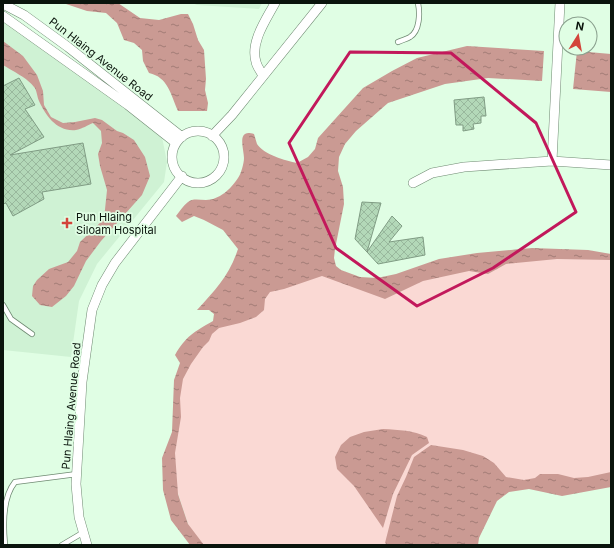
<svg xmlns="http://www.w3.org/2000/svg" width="614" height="548" font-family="Inter,sans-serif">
	<defs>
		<pattern id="water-ripples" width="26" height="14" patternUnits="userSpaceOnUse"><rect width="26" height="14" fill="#ca9a93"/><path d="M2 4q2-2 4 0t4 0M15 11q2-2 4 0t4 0" fill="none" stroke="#a27c76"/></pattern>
		<pattern id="building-cross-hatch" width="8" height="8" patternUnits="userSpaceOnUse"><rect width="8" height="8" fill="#b3d8b8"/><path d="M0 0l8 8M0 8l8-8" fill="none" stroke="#99b89d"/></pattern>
	</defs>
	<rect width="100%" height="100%" fill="#e0fee4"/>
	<!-- built -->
	<path fill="#cff2d4" d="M192,3H262L259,9L197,5Z
		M3,21L106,93L162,137L167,162L164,182L97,264L79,301L71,357L3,350Z"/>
	<!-- grass -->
	<path fill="#fad9d4" d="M611,258V479L487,486L473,545H195L169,466L178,382L255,261L382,287L479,260Z"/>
	<!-- water -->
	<path fill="url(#water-ripples)" d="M63,3H118L140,18L159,20L181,14H188L193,24L198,40L204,50L206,79L205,90L208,103L207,111H178C171,95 168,77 149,73L143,61L142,50L134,43L124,40L117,23L106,13L87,11Z
		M3,41L23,56L37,75L43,91L44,105L51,117L63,123L75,122L95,118L102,120L117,131L123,133L134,140L145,157L150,176L142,195L101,241L86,261L74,286L66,296L52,307L40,305L32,296L33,286L37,280L49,269L68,262L77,251L80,242L104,219L107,190L100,166L98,154L102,143L101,131L93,123C88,125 82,129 76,130C57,132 46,116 39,101C37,97 37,90 34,87C29,79 11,70 3,65Z
		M467,46L544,51L542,81L488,78L445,84L388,103L356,131L345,144L339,157L338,171L343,187L344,204L335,249L334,258L336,266L341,270L360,277L377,278L396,274L439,259L477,253L532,248L588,250L611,254V260L557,259L506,264L488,274L469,271L423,281L385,299L322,276L284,289L270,292L265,299L264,310L256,317L240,323L219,328L212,334L209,341L203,347L191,364L183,379L180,398L181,417L175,453L178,494L188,524L204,545H190L171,520L163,490L162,458L172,432L174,380L180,363L175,355C186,336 194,332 213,321L214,314L209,310H197C216,289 229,276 238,249L223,230L204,220L194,216L182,222L176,216C179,212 183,206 188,202C193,198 199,200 206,200C219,200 231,189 238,178C241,174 244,163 244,158C244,149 236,128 254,134C255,137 256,141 257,144C263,154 286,161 297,163L308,157L315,149L318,138L363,88L392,71L417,58Z
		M577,51L611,54V92L573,89Z
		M383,429C399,430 413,430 427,437L429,443L412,455L393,494L383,528L354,486L337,469L335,457L341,445L350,437L364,432Z
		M431,445L463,450L483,456L494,463L506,477L524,480L535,478L540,474H558L574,478L588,477L611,472V487L562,496L529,489L509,492L497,501L479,538L478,545H388L385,543L397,496L406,477L414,457Z"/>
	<!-- building -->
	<path fill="url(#building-cross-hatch)" stroke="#809c84" d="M19,78L35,105L25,109L44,137L10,155L83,143L91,184L42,192L44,199L13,216L6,203L3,204V86Z
		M484,97L486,116H481V123L473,124L474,129L463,131V125H456L454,100Z
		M362,202L381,203L367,252L355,239Z
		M392,216L402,226L389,242L423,237L425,255L378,264L367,252Z"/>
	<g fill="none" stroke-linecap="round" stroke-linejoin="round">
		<!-- lane casing -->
		<g stroke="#6f8a72" stroke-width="6">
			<path id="lane" d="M398,42C402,40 407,39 410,37C420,31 420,13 418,3
				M3,305L11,319L32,334
				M5,545C3,525 2,498 15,482L77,474
				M62,545L84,532"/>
		</g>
		<!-- street casing -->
		<g stroke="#6f8a72" stroke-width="10">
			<path id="street" d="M3,4L24,15L68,47L182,137
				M3,16L128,105L176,143
				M263,76C261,71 257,67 256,62C250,42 266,20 275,3
				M172 157a26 26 0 1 1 52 0a26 26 0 1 1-52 0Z
				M212,136L232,115L322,3
				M552,161L560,3
				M413,183L432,173L464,167L552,161L611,165
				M87,545L79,517L76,484L82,382L92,310L102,285L115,263L182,176"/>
		</g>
		<!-- lane -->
		<use href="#lane" stroke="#fff" stroke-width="4.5"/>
		<!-- street -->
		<use href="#street" stroke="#fff" stroke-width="9"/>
	</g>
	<!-- marked area -->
	<path fill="none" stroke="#c2185b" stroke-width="3" stroke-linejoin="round" d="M350,52L451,53L536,123L576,212L493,268L417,306L336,248L289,143Z"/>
	<!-- markers -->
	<path fill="#d3453b" stroke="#e0fee4" stroke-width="1.5" d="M65 217h4v4h4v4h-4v4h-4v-4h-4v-4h4z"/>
	<g text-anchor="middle" stroke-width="3.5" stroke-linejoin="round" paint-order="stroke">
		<!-- street labels -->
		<g font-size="11" fill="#0a140c" stroke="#e0fee4">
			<text transform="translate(101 59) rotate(38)" y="4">Pun Hlaing Avenue Road</text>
			<text transform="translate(71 406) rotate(-85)" y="4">Pun Hlaing Avenue Road</text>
		</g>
		<!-- poi labels -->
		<g font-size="11" fill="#0a140c" stroke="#e0fee4" text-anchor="start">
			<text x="76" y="221">Pun Hlaing<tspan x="76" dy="13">Siloam Hospital</tspan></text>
		</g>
	</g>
	<!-- border -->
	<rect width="614" height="548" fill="none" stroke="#0a140c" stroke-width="8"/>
	<!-- north arrow -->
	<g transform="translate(578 36) rotate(11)"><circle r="19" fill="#e0fee4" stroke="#8aa08e"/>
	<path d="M0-3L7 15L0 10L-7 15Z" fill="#d3453b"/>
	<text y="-6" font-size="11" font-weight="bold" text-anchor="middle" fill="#0a140c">N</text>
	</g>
</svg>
